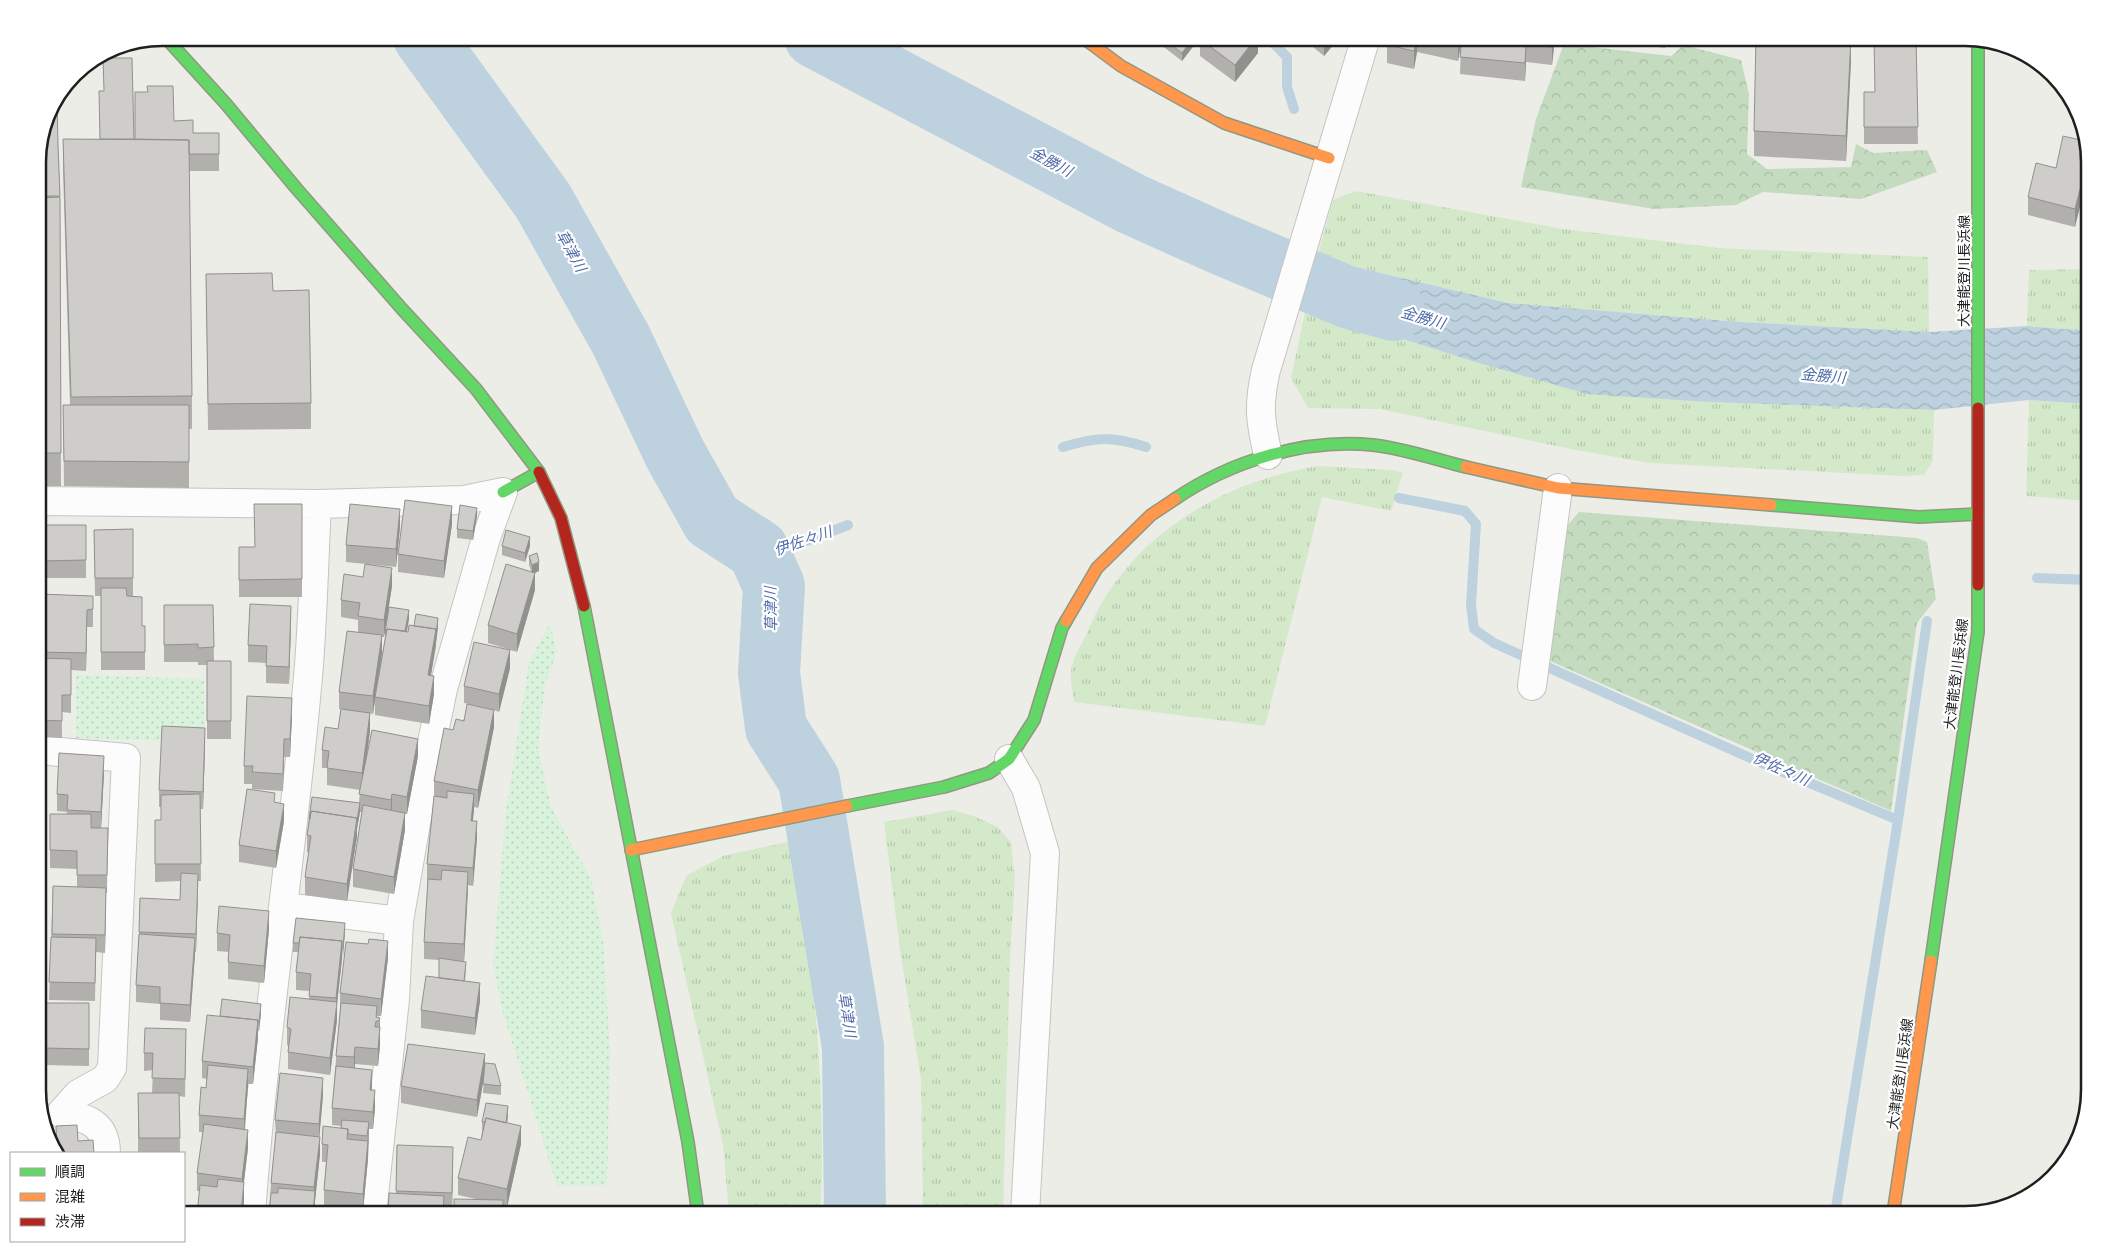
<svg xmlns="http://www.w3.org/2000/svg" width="2127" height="1252" font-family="'Source Sans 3','Noto Sans JP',sans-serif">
	<defs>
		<pattern id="grass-tufts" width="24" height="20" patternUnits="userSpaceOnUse" patternTransform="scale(1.25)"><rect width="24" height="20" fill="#d4e9c9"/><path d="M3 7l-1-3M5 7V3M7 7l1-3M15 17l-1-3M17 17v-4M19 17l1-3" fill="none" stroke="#b6c7ac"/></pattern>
		<pattern id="forest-crowns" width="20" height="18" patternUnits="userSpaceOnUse" patternTransform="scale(1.25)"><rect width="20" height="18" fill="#c4dbbf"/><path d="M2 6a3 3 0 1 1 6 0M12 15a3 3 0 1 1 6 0" fill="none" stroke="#a8bca4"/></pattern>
		<pattern id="park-dots" width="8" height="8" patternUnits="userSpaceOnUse" patternTransform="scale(1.25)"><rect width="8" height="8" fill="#d8f2dc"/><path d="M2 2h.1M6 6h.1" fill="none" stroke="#b9cfbc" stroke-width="1.8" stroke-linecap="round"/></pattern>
		<pattern id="water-waves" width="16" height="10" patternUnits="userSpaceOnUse" patternTransform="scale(1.25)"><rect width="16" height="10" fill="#bdd2de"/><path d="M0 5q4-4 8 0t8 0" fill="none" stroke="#a2b4be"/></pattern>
	</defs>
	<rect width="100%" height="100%" fill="#edede8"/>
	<!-- grass -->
	<path fill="url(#grass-tufts)" d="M1356,191L1563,229L1719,248L1928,257L1929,332L1740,322L1508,303L1317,258L1333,200Z
		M2089,269V331L2027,326L2029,270Z
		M1306,308L1472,361L1709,402L1934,410L1933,461L1924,475L1903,476L1650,463L1576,450L1379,409L1308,408L1291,378Z
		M2029,400L2089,404V501L2026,496Z
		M1318,466L1393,470L1403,473L1391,511L1322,497L1265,726L1074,702C1073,693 1070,681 1071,672C1072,659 1082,644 1087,633C1126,538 1220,482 1318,466Z
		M953,810L976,817L998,827L1011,843L1015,878L1010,956L1003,1214H923L921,1080L900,950L884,822Z
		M792,841C810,940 821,1042 822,1142C823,1166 821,1191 820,1214H729L723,1145L671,913L686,876L723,856Z"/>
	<!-- forest -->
	<path fill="url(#forest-crowns)" d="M1564,44L1671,56L1684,45L1741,60L1749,94L1747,154L1767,169L1851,167L1856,144L1873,153L1927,150L1937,172L1861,199L1763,192L1736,205L1654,209L1521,187L1536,119Z
		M1579,512L1917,538L1927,542L1936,599L1917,623L1891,811L1550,661L1566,527Z"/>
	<!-- park -->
	<path fill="url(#park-dots)" d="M550,624L557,651L545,684L538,749L551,807L591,878L604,946L610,1054L607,1185L557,1186L502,1010L493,963L506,811L529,661Z
		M76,675L204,679L205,742L76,738Z"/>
	<!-- water -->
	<path fill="url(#water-waves)" d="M1317,258L1508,303L1740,322L1929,332L2027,326L2089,331V404L2029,400L1934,410L1709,402L1587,394L1472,361L1306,308Z"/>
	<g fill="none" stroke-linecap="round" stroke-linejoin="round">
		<!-- stream -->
		<path stroke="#bdd2de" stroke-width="10" d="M1267,37L1287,57V87L1294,109
			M1063,447C1097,437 1111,436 1146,447
			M1399,498L1465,511L1476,524L1471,605L1474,629L1494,643L1757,761L1898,820L1835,1214
			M758,550L772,554L848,525
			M2037,578L2089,580
			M1898,820L1927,621"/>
		<!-- river -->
		<path stroke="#bdd2de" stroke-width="62" d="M424,37L543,201L621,340L675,454L712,520L758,550L774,586L769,673L776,728L809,780L853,1047L855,1214
			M815,37L1132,204L1221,244L1347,297L1394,310"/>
		<!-- street casing -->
		<g stroke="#c4c4c2" stroke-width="30">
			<path id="street" d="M1268,455C1260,421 1258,405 1266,370L1366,37
				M38,501L317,504L464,500L503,492
				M1532,686L1558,488
				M38,750L126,758L112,1068L105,1079L78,1094L61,1113C86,1118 106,1122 106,1153
				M1009,759L1026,788L1045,853L1025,1214
				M284,907L399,921
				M251,1214C264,1035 292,857 308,677C313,620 314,561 317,504
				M372,1214L395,999L399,921L420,800L443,689L486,538L503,492"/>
		</g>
		<!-- fast casing -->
		<g stroke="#919781" stroke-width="14">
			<path id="fast" d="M165,37L226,104L296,188L402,309L476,389L539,472L503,492
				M1978,41V408
				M1175,499C1231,461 1305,438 1373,445C1402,448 1438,460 1466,467
				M1771,505L1919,517L1978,514
				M584,606L688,1142L698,1214
				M847,806L944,787L989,773L1009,759L1034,720L1062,628L1066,621
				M1931,961L1978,632V585"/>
		</g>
		<!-- slow casing -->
		<g stroke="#919781" stroke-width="14">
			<path id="slow" d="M1082,37L1121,66L1224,123L1329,158
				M1466,467L1558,488L1771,505
				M1066,621L1097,568L1151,515L1175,499
				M631,850L847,806
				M1893,1214L1931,961"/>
		</g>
		<!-- jam casing -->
		<g stroke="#919781" stroke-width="14">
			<path id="jam" d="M1978,408V585
				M539,472L561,518L584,606"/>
		</g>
		<!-- street -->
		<use href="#street" stroke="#fcfcfc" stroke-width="28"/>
		<!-- fast -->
		<use href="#fast" stroke="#63d668" stroke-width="11"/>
		<!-- slow -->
		<use href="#slow" stroke="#ff974d" stroke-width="11"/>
		<!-- jam -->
		<use href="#jam" stroke="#b3261e" stroke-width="11"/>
	</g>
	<!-- wall -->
	<path fill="#b1b0ad" d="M1152,38H1195V44L1182,61Z
		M1258,38V53L1235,82L1200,56V39Z
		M1302,38H1339L1324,56Z
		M1388,38H1555L1552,65L1526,62L1525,81L1460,74L1461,45L1458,61L1417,52L1414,69L1387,63V45Z
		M1573,38H1602V41Z
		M1616,38H1666L1665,48L1616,41Z
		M1916,38L1918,144H1864V92H1875L1897,40Z
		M1851,60L1846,161L1754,156V131Z
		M174,121L193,133H219V171H189L192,396V429H189V488L64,486L63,405H70L63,171V139H135Z
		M2085,141L2075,227L2028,215V197L2056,168Z
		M58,145L60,197L61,486H38V154Z
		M206,274L273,291L311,403V429L208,430Z
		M302,504V597H239V547H255Z
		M477,516L473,540L457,538V529Z
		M452,524L444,578L398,572V554Z
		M86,525V578H38V537H42Z
		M400,527L396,567L346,562V545Z
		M133,529V596H127L142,626H145V670H101V596H95L94,530Z
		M502,546H530L525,562L502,555Z
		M529,556L539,571L535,573V590L517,652L488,643V625L531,571L529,565Z
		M392,586L384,637H382V653L376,692L385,637V633L409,619L407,631L408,632L414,626L438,627L431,675L434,694L429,724L375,715V699L373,714L370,713V731L367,755L418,756L407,814H405V830L394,894L353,887V869L362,812H360L357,829V836L347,901L305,895V877L309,853L307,852V835L309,819L359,803L360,790L327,785V768H322V750L338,729L341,709H339V692L358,632V620L341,617V600Z
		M38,594L93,596V627H87L86,671L71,670V713L62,712V738L38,737Z
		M164,605H213L214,661H231V739H207V665H198V662H164Z
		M291,623L289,684L266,683V663L248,662V645Z
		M510,668L499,712L494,710V727L478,808L474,807L472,821L477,838L473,886L468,885L464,962L466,971L465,981L480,1001L475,1035L421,1028V1010L439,978V960L424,959V942L428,882H427V864L434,796V781L453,730L477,706L464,703V686Z
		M292,716L290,757H284L283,791L252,789V784H244V766Z
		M205,745L203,809H200L201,881H198L196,952H195L190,1022L160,1020V1004L136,1002V985L139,934L140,898L180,900L181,881L155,882V820H161V807H159V790Z
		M38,758L42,775L38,875L40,893L39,934H38Z
		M104,773L101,828H108L107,893H106L105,953L96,952L95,1001L49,1000L53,886L77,887V869L50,868V814H67V812L57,811V794Z
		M275,802L284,821L276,868L239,862V845Z
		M269,929L264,983L228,979V962L229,952L217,951V933Z
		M345,932L337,1004V1020L330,1075L288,1069V1046L287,1045V1027L309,999V991L296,990V972L298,952H293V943Z
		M38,946L41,997V1015H39L38,1080Z
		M388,958L381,1016H377V1017L380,1018V1045L378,1066L355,1064V1068L372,1090L375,1108L373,1129H369L368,1159L363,1211L324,1207V1190L326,1162H322V1144L341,1128V1126L332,1125V1108L340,1011V993Z
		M45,1003H89V1066L44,1065Z
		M261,1013L259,1031H258V1038L253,1084H248L245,1130L248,1148L244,1182V1200L243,1214H197L200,1191H197V1173L203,1132H199V1115L206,1088L207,1079L202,1078V1061L220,1016Z
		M186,1046L185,1097L179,1096L180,1153H138V1093H152L153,1070L144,1071V1053Z
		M485,1069L501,1086V1095L483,1093L484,1077L477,1117L401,1103V1086Z
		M323,1095L319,1137L320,1154L315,1201L314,1214H269L271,1183L276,1137L275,1120Z
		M508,1115L507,1123L521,1144L507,1207L503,1206V1214L476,1199L458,1195V1178L481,1140L482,1131V1122Z
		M56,1126L78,1141L94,1153H56Z
		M397,1145L453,1164L452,1210H444V1214H388L396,1193Z"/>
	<!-- shaded-wall -->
	<path fill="#90908d" d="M1193,38H1195V44L1182,61V53Z
		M1256,38H1258V53L1235,82V65Z
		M1324,38H1339L1324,56Z
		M1417,38V52L1414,69V51Z
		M1459,38H1462L1458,61V43Z
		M1553,38H1555L1552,65V47Z
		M1851,38V60L1846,161V136Z
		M1526,45V62L1525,81V63Z
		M2089,154V171L2075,227V209Z
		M452,506V524L444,578V561Z
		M477,508V516L473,540V531Z
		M400,509V527L396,567V549Z
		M530,537V546L525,562V553Z
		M539,562V571L532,574V565Z
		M392,568V586L384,637V620Z
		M535,573V590L517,652V634Z
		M291,606V623L289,684V667Z
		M87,610V627L86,671V653Z
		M409,610V619L404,645V636Z
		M438,618V627L436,644V635Z
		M436,629V646L428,692V675Z
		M382,635V653L373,714V696Z
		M510,650V668L499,712V694Z
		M434,676V694L429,724V706Z
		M292,698V716L290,757V739Z
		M494,710V727L478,808V790Z
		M370,713V731L362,790V773Z
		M205,728V745L203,809V792Z
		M284,739V757L283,791V774Z
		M418,739V756L407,814V797Z
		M104,756V773L101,829V812Z
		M42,758V775L40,820V803Z
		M392,794V812L391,817V800Z
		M474,794V811L471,838V821Z
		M360,803V812L357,829V836L347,901V884Z
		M284,804V821L276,868V851Z
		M40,812V829L38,881V864Z
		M405,813V830L394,894V877Z
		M477,821V838L473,886V868Z
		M468,872V890L464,962V944Z
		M198,874V891L196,952V934Z
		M106,888V905L105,953V935Z
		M269,911V929L264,983V966Z
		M345,923V932L343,957V948Z
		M195,938V955L190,1022V1005Z
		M342,941V959L337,1004V1020L330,1075V1058L336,1012V998Z
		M388,941V958L381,1016V999Z
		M480,983V1001L475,1035V1018Z
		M261,1004V1013L259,1031V1023Z
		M380,1018V1045L378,1066V1049Z
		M258,1020V1038L253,1084V1067Z
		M355,1047V1064L354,1074V1057Z
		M485,1054V1072L477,1117V1100Z
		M248,1069V1086L244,1136V1119Z
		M372,1070V1087L370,1108V1090Z
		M323,1078V1095L319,1142V1124Z
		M375,1090V1108L373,1129V1112Z
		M508,1106V1115L506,1135V1126Z
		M369,1122L368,1159L363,1211V1194Z
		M521,1126V1144L507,1207V1189Z
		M248,1130V1148L242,1197V1179Z
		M320,1137V1154L315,1201L314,1214H313L314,1187Z
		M453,1147V1164L452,1210V1193Z
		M244,1182V1200L243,1214H241Z"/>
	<!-- building -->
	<path fill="#cecdc9" stroke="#90908d" d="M1162,38H1193L1182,53Z
		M1201,38H1256L1235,65L1200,39Z
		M1388,38H1417L1414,51L1387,45Z
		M1432,38H1459L1458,43Z
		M1462,38H1553L1552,47L1526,45L1525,63L1460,57Z
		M1756,38H1851L1846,136L1754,131Z
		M1897,38H1916L1918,127H1864V92H1875L1874,40H1897Z
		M103,58H132L134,139H100L99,91H104Z
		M147,86H173L174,121L193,120V133H219V154H189V140L135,139V92H148Z
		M57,99L58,145L60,196H38V154L47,114Z
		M2063,136L2085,141L2089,154L2075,209L2028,197L2036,163L2056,168Z
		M63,139L189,140L192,396L71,397Z
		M60,197L61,453H38V198Z
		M272,273L273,291L309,290L311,403L208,404L206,274Z
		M63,405H189V462L64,461Z
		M405,500L452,506L444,561L398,554Z
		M254,504H302V579L239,580V547H255Z
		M350,504L400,509L396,549L346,545Z
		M460,505L477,508L473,531L457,529Z
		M42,525H86V560L38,561V537H43Z
		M133,529V578H95L94,530Z
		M506,530L530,537L525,553L502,546Z
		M537,553L539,562L532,565L529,556Z
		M365,564L392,568L384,620L358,616L360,603L341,600L344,574L363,577Z
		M506,564L535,573L517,634L488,625Z
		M101,588H126L127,596L142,597V626H145V652H101Z
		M38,594L93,596V609L87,610L86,653L38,652Z
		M250,604L291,606L289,667L266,666L267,646L248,645Z
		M164,605H213L214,647L198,648V644L164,645Z
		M389,607L409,610L405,631L387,629L386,633H385Z
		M416,614L438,618L436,635V629L414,626Z
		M409,625L436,629L428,675L434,676L429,706L375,697L387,629L408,632Z
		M347,631L382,635L373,696L339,692Z
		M474,642L510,650L499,694L464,686Z
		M38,658L71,659V695H62V721L38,720Z
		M207,661H231V721H207Z
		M247,696L292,698L290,739H284L283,774L252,772L253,766H244Z
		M467,704L494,710L478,790L434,781L444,728L453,730L456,719L464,721Z
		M341,709L370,713L362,773L327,768L329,751L322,750L325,727L338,729Z
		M162,726L205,728L203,792L159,790Z
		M372,730L418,739L407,797L392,794L391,800L359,794Z
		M59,753L104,756L101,812L67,810L68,795L57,794Z
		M38,758H42L40,803H38Z
		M247,789L275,793L274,802L284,804L276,851L239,845Z
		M447,791L474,794L471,821H477L473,868L427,864L434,796L447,798Z
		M200,794L201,864H155V820H161V795Z
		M312,797L360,803L357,820V818L311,811L310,819H309Z
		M363,805L405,813L394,877L353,869Z
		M311,811L357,818L347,884L305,877L311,836L307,835Z
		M38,812H40L38,864Z
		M50,814H91V828H108L107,875H77V851L50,850Z
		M442,870L468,872L464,944L424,942L428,879L441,880Z
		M181,873L198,874L196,934L139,932L140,898L180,900Z
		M38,875H40L39,916H38Z
		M53,886L106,888L105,935L52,934Z
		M219,906L269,911L264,966L228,962L230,935L217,933Z
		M296,918L345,923L343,948H342V941L300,937L299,943H293Z
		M139,934L195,938L190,1005L160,1003V987L136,985Z
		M51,937L96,938L95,983L49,982Z
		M300,937L342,941L336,998L309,996L311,974L296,972Z
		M369,939L388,941L381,999L340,993L346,942L368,944Z
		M38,946H39L41,997H38Z
		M439,958L466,962L464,981L439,978Z
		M426,976L480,983L475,1018L421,1010Z
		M290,997L337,1002L330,1058L288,1052L291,1029L287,1027Z
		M222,999L261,1004L259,1023L258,1022V1020L220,1016Z
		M45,1003H89V1049L44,1048Z
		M341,1003L377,1006L376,1017L380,1018L379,1021H376L375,1027H380L378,1049L355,1047L354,1057L336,1056Z
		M38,1004H39L38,1063Z
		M207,1015L258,1020L253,1067L202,1061Z
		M145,1028L186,1029L185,1079L152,1078L153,1053H144Z
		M408,1044L485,1054L477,1100L401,1086Z
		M485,1063L495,1064L501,1086L483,1084Z
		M208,1065L248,1069L244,1119L199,1115L201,1087L206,1088Z
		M336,1066L372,1070L370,1090H375L373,1112L332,1108Z
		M280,1073L323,1078L319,1124L275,1120Z
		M138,1093H179L180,1138H139Z
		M486,1103L508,1106L506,1123L486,1118L485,1122H482Z
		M486,1118L521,1126L507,1189L458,1178L468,1137L481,1140Z
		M342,1120L369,1122L367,1136L348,1134V1129L341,1128Z
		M204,1124L248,1130L242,1179L197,1173Z
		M77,1125L78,1141L93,1140L94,1153H57L56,1126Z
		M323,1126L348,1129L347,1139L368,1141L363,1194L324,1190L328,1145L322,1144Z
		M276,1132L320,1137L314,1187L271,1183Z
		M397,1145L453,1147L452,1193L396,1191Z
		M218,1179L244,1182L241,1214H197L200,1185L217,1187Z
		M278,1188L315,1191L313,1214H269L271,1193H278Z
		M389,1193L444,1196L443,1214H388Z
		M454,1199L503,1200V1214H454Z"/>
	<g text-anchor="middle" stroke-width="4.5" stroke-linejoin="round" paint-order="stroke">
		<!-- street labels -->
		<g font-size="14" fill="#1f1f1f" stroke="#fff">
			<text transform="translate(1964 271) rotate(-90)" y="5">大津能登川長浜線</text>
			<text transform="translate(1956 674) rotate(-83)" y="5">大津能登川長浜線</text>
			<text transform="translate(1900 1074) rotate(-82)" y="5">大津能登川長浜線</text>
		</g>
		<!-- water labels -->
		<g font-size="15" font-style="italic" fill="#506caa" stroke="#fff">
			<text transform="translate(1051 162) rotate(28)" y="5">金勝川</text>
			<text transform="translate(571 251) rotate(61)" y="5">草津川</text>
			<text transform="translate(1423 318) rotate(16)" y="5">金勝川</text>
			<text transform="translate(1823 376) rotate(5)" y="5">金勝川</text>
			<text transform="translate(803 541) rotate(-19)" y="5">伊佐々川</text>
			<text transform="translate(771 609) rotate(-91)" y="5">草津川</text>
			<text transform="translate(1781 769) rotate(24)" y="5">伊佐々川</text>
			<text transform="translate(847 1015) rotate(81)" y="5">草津川</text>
		</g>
	</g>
	<!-- crop -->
	<path d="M0 0H2127V1252H0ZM162 46H1965A116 116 0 0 1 2081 162V1090A116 116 0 0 1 1965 1206H162A116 116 0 0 1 46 1090V162A116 116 0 0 1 162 46Z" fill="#fff" fill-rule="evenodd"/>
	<path fill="none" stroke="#1f1f1f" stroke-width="2.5" d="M162 46H1965A116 116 0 0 1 2081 162V1090A116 116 0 0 1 1965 1206H162A116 116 0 0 1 46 1090V162A116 116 0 0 1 162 46Z"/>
	<!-- legend -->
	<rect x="10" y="1152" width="175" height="90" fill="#ffffff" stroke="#a5a5a5"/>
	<rect x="20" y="1168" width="25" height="8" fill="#63d668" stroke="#a5a5a5"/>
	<text x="55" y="1177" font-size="15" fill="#1f1f1f">順調</text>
	<rect x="20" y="1193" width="25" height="8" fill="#ff974d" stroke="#a5a5a5"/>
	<text x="55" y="1202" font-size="15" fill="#1f1f1f">混雑</text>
	<rect x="20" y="1218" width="25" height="8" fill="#b3261e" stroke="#a5a5a5"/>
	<text x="55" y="1227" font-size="15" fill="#1f1f1f">渋滞</text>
</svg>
